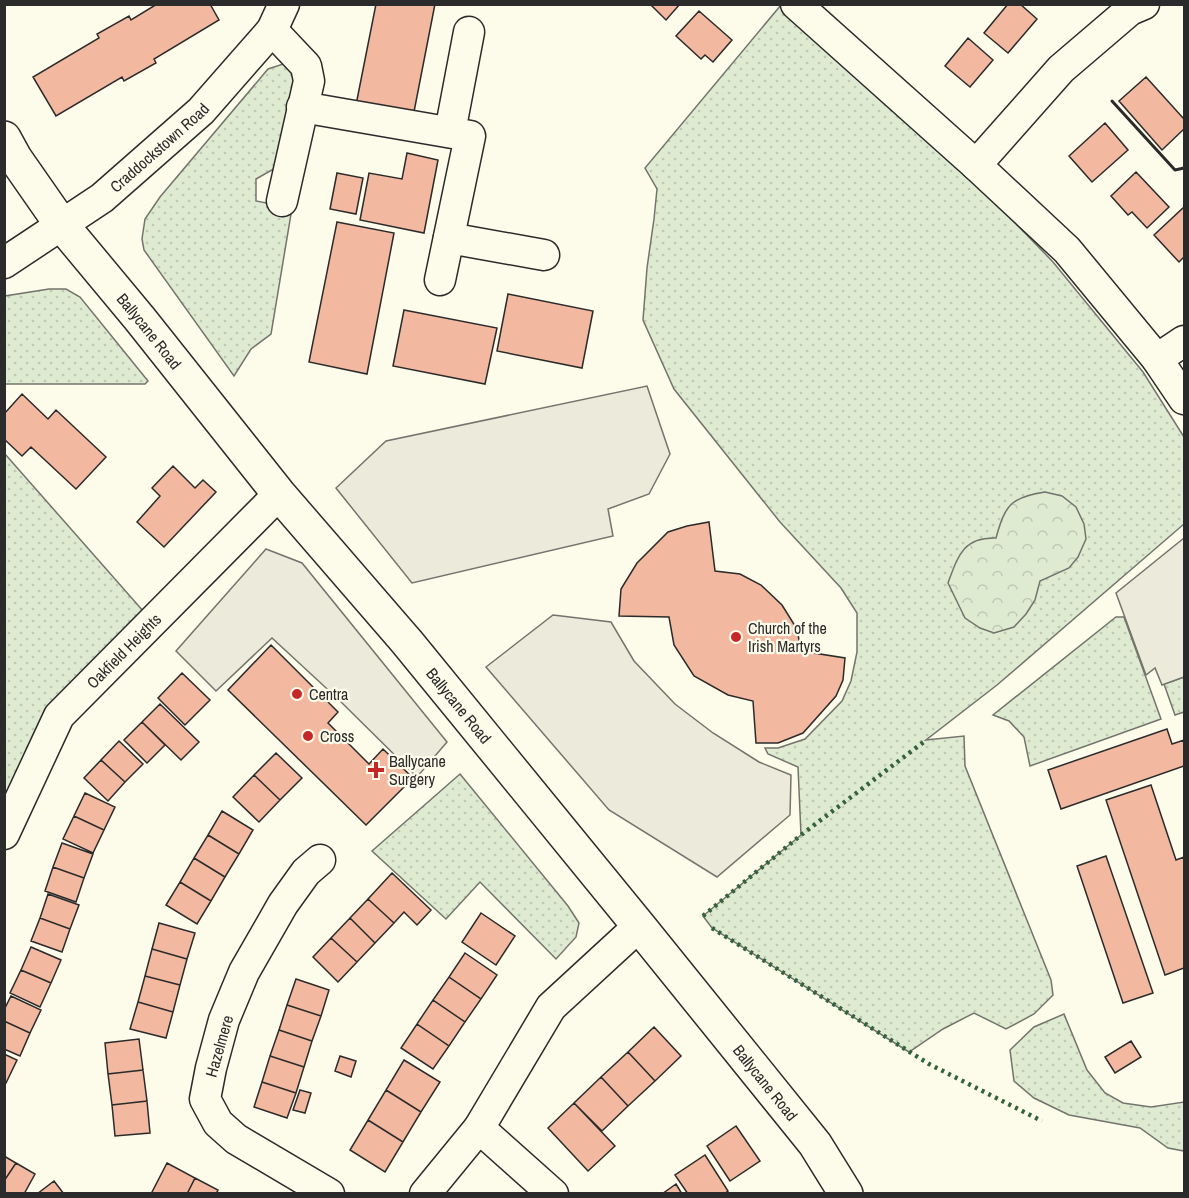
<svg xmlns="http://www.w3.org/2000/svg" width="1189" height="1198" font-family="'Archivo Narrow',sans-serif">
	<defs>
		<pattern id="grass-dots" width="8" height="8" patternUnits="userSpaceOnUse" patternTransform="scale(1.5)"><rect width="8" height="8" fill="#deebd1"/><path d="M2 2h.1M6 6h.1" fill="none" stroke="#bfcab4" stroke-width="1.8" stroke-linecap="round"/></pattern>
		<pattern id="park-crowns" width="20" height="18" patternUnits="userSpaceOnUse" patternTransform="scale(1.5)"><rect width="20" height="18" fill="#deebd1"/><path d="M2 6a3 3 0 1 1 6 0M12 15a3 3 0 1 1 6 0" fill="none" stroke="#bfcab4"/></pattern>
	</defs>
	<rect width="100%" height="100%" fill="#fdfbea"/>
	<!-- grass -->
	<path fill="url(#grass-dots)" stroke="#74746e" stroke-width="1.5" d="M781,5H783L969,175L1053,262L1143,372L1184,437V524L997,685L926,740L964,736L965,766L1051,980L1053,995L1034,1014L1006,1029L974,1013L943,1029L909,1052L712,928L703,916L801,835L798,767L768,754L765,748H778L805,739L842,701L851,681L857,652V613L841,588L780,522L674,389L643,320L647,268L654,219L657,189L645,168Z
		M283,64L293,72L297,86L279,166L256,179V201L292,208L271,334L251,349L234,376L144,250L142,239L145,219L160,197L268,69Z
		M49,289H66L80,297L148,381L145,384H5V296Z
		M5,454L144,612L5,799Z
		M1116,617H1124L1161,719L1030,766L1024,737L1009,721L993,715Z
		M1184,677V712L1175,715L1164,684Z
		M460,774L568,906L579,923L576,937L556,959L480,882L446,919L372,851Z
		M1064,1014L1087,1070L1105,1093L1123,1103L1151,1107L1184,1102V1151L1168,1148L1140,1128L1069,1115L1034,1098L1014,1081L1010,1050L1034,1027Z"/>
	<!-- park -->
	<path fill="url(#park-crowns)" stroke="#74746e" stroke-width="1.5" d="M1045,492L1062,496L1076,507L1084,524L1086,539L1078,557L1069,568L1040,581L1035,600L1026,614L1014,627L994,633L980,628L965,618L948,583C958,556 963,537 996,538C1005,505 1011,497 1045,492Z"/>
	<!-- parking -->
	<path fill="#eceadb" stroke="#74746e" stroke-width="1.5" d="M647,386L670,454L649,494L608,509L613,536L412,583L336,488L386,441Z
		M1184,538V677L1162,685L1155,668L1146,675L1116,593Z
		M266,549L302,563L447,742L417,777L338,699L272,638L216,691L176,651Z
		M553,615L611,622L634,661L675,704L713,733L759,762L791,775L790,815L717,877L609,810L486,667Z"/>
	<!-- building -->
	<path fill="#f2b8a0" stroke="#2b2b2b" stroke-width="1.5" d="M157,4H210L219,20L154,59L156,63L124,81L122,77L56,116L33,77L99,38L97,34L129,16L131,20Z
		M376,4H435L412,122L355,110Z
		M650,4H680L666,20Z
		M1008,4H1020L1037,19L1008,53L984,33Z
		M699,11L732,40L713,62L705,55L701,59L676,36Z
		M968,38L993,60L970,87L945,66Z
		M1146,77L1184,119V129L1162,150L1119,101Z
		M1105,123L1128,150L1092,182L1069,156Z
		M407,153L438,160L424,233L360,220L369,173L402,179Z
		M1136,172L1169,207L1147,228L1132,212L1128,215L1111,196Z
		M337,173L363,178L356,214L330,209Z
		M1184,207V257L1179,262L1154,235Z
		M337,222L394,233L367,374L309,362Z
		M508,294L593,311L582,368L497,351Z
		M404,310L497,328L485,384L393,366Z
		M22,394L48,419L56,410L106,457L76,489L31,447L22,456L4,439V414Z
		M173,466L195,488L203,480L216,492L164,547L137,522L160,496L152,488Z
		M709,522L715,571L740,574L761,585L782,605L797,629L801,651L845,658L843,680L836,696L803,733L778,743H756L753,701L728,695L694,676L674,645L669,617L619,616L621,589L637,563L668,532L687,526Z
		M271,645L338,712L328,723L369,764L383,749L413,778L366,825L228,690Z
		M182,673L210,700L185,725L158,698Z
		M160,704L199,742L181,760L142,722Z
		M142,722L165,745L147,763L124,740Z
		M1167,729L1172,744L1184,740V766L1061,809L1048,770Z
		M119,741L143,764L125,782L101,760Z
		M276,753L302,778L280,800L254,775Z
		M101,760L125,782L108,801L84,778Z
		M254,775L280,800L259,822L233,797Z
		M1151,785L1176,860L1184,857V968L1165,975L1106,800Z
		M85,793L115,807L104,830L74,816Z
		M222,811L253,830L239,854L208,835Z
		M74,816L104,830L93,853L63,839Z
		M208,835L239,854L225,877L194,858Z
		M62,843L93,854L84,878L53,867Z
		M1106,856L1153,993L1123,1003L1077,866Z
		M194,858L225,877L211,901L180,882Z
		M53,867L84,878L76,902L45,891Z
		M392,873L431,910L417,925L404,912L394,923L368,899Z
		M180,882L211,901L197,924L166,905Z
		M48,894L79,905L70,929L40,918Z
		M368,899L394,923L375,943L350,918Z
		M481,913L515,936L496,965L462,942Z
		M40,918L70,929L62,952L31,941Z
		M350,918L375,943L357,962L331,938Z
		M159,923L195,933L187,959L152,949Z
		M331,938L357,962L338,982L313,957Z
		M31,947L61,960L51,983L21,970Z
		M152,949L187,959L180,985L145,976Z
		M465,953L497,975L481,999L449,977Z
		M21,970L51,983L40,1007L10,993Z
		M145,976L180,985L173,1012L138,1002Z
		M449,977L481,999L465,1022L433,1000Z
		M296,979L329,990L321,1016L287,1005Z
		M11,996L41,1010L30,1033L4,1021V1010Z
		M433,1000L465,1022L449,1046L417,1024Z
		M138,1002L173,1012L166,1038L130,1029Z
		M287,1005L321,1016L312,1041L279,1030Z
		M4,1021L30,1033L20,1056L4,1049Z
		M417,1024L449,1046L433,1069L401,1048Z
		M654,1027L681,1056L655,1081L628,1052Z
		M279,1030L312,1041L304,1067L270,1056Z
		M139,1039L143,1070L108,1074L105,1043Z
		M1131,1041L1141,1057L1115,1073L1105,1057Z
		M628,1052L655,1081L628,1106L601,1077Z
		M4,1054L17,1060L6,1083L4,1082Z
		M270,1056L304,1067L296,1093L262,1082Z
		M340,1056L356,1061L351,1077L335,1071Z
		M404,1060L440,1082L421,1112L386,1090Z
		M143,1070L147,1101L112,1105L108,1074Z
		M601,1077L628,1106L602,1131L574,1103Z
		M262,1082L296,1093L287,1118L254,1107Z
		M300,1090L311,1093L305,1113L293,1110Z
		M386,1090L421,1112L403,1142L368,1120Z
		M147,1101L150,1133L115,1136L112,1105Z
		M574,1103L615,1146L588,1171L548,1128Z
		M368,1120L403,1142L385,1172L350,1150Z
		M736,1126L760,1161L730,1181L707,1146Z
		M705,1155L728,1191L724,1194H688L675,1175Z
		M4,1156L16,1163L4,1181Z
		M16,1163L35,1174L24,1194H4V1181Z
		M167,1163L195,1178L187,1194H151Z
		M195,1178L218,1190L216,1194H187Z
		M54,1181L64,1194H37Z
		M676,1184L682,1194H662Z"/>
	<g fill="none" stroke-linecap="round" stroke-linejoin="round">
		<!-- minor casing -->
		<g stroke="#2b2b2b" stroke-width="33">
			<g id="minor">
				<path d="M796,4L976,165L1067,250L1157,359L1184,399"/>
				<path d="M272,30L306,66L309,81L282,201"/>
				<path d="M302,107L470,136L440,280"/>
				<path d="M450,132L469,32"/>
				<path d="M976,165L1061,69L1130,10L1144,4"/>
				<path d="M449,238L544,255"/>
				<path id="s1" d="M4,263L102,198L201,111L272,30L284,4"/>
				<path d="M1157,359L1184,341"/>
				<path id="s2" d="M4,834L59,716L279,494"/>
				<path d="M320,860L306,872L283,904L244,972L224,1020L211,1068L205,1099L218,1123L236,1139L329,1194"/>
				<path d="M479,1128L553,1194"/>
				<path d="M425,1194L479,1128L551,1007L639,926"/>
			</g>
		</g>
		<!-- major casing -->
		<g stroke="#2b2b2b" stroke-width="36">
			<g id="major">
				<path id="s3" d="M4,138L15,158L61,224L140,319L279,494L407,642L639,926L815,1144L846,1194"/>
			</g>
		</g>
		<!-- minor -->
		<use href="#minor" stroke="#fdfbea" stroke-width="30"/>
		<!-- major -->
		<use href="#major" stroke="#fdfbea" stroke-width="33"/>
		<!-- hedge -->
		<path stroke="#34623c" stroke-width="4.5" stroke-dasharray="3 4.5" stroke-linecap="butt" d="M703,916L801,835L925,741
			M712,928L929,1064L1042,1121"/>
		<!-- wall -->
		<path stroke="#2b2b2b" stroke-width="3" d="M1112,101L1175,170L1184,168"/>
	</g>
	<!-- markers -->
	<g fill="#c62828" stroke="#fdfbea" stroke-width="2">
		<circle cx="736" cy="637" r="6"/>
		<circle cx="297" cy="694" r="6"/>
		<circle cx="308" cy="736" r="6"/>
		<path d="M373 761h6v6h6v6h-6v6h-6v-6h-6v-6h6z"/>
	</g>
	<g text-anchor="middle" stroke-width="4.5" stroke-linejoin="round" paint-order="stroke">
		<!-- street labels -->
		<g font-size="16" fill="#2b2b2b" stroke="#fdfbea">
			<text dy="6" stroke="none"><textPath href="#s1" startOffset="194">Craddockstown Road</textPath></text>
			<text dy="6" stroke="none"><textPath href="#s3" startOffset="242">Ballycane Road</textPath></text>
			<text dy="6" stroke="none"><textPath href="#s2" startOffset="222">Oakfield Heights</textPath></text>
			<text dy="6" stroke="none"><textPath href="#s3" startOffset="728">Ballycane Road</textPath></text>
			<text transform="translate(219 1046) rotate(-74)" y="6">Hazelmere</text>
			<text dy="6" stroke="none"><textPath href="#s3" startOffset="1214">Ballycane Road</textPath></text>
		</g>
		<!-- poi labels -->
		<g font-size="16" fill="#2b2b2b" stroke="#fdfbea" text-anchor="start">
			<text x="748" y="634">Church of the<tspan x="748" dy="18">Irish Martyrs</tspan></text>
			<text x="309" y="700">Centra</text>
			<text x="320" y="742">Cross</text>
			<text x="389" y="767">Ballycane<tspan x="389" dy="18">Surgery</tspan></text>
		</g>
	</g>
	<!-- border -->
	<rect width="1189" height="1198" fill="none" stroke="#2b2b2b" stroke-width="12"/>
</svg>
